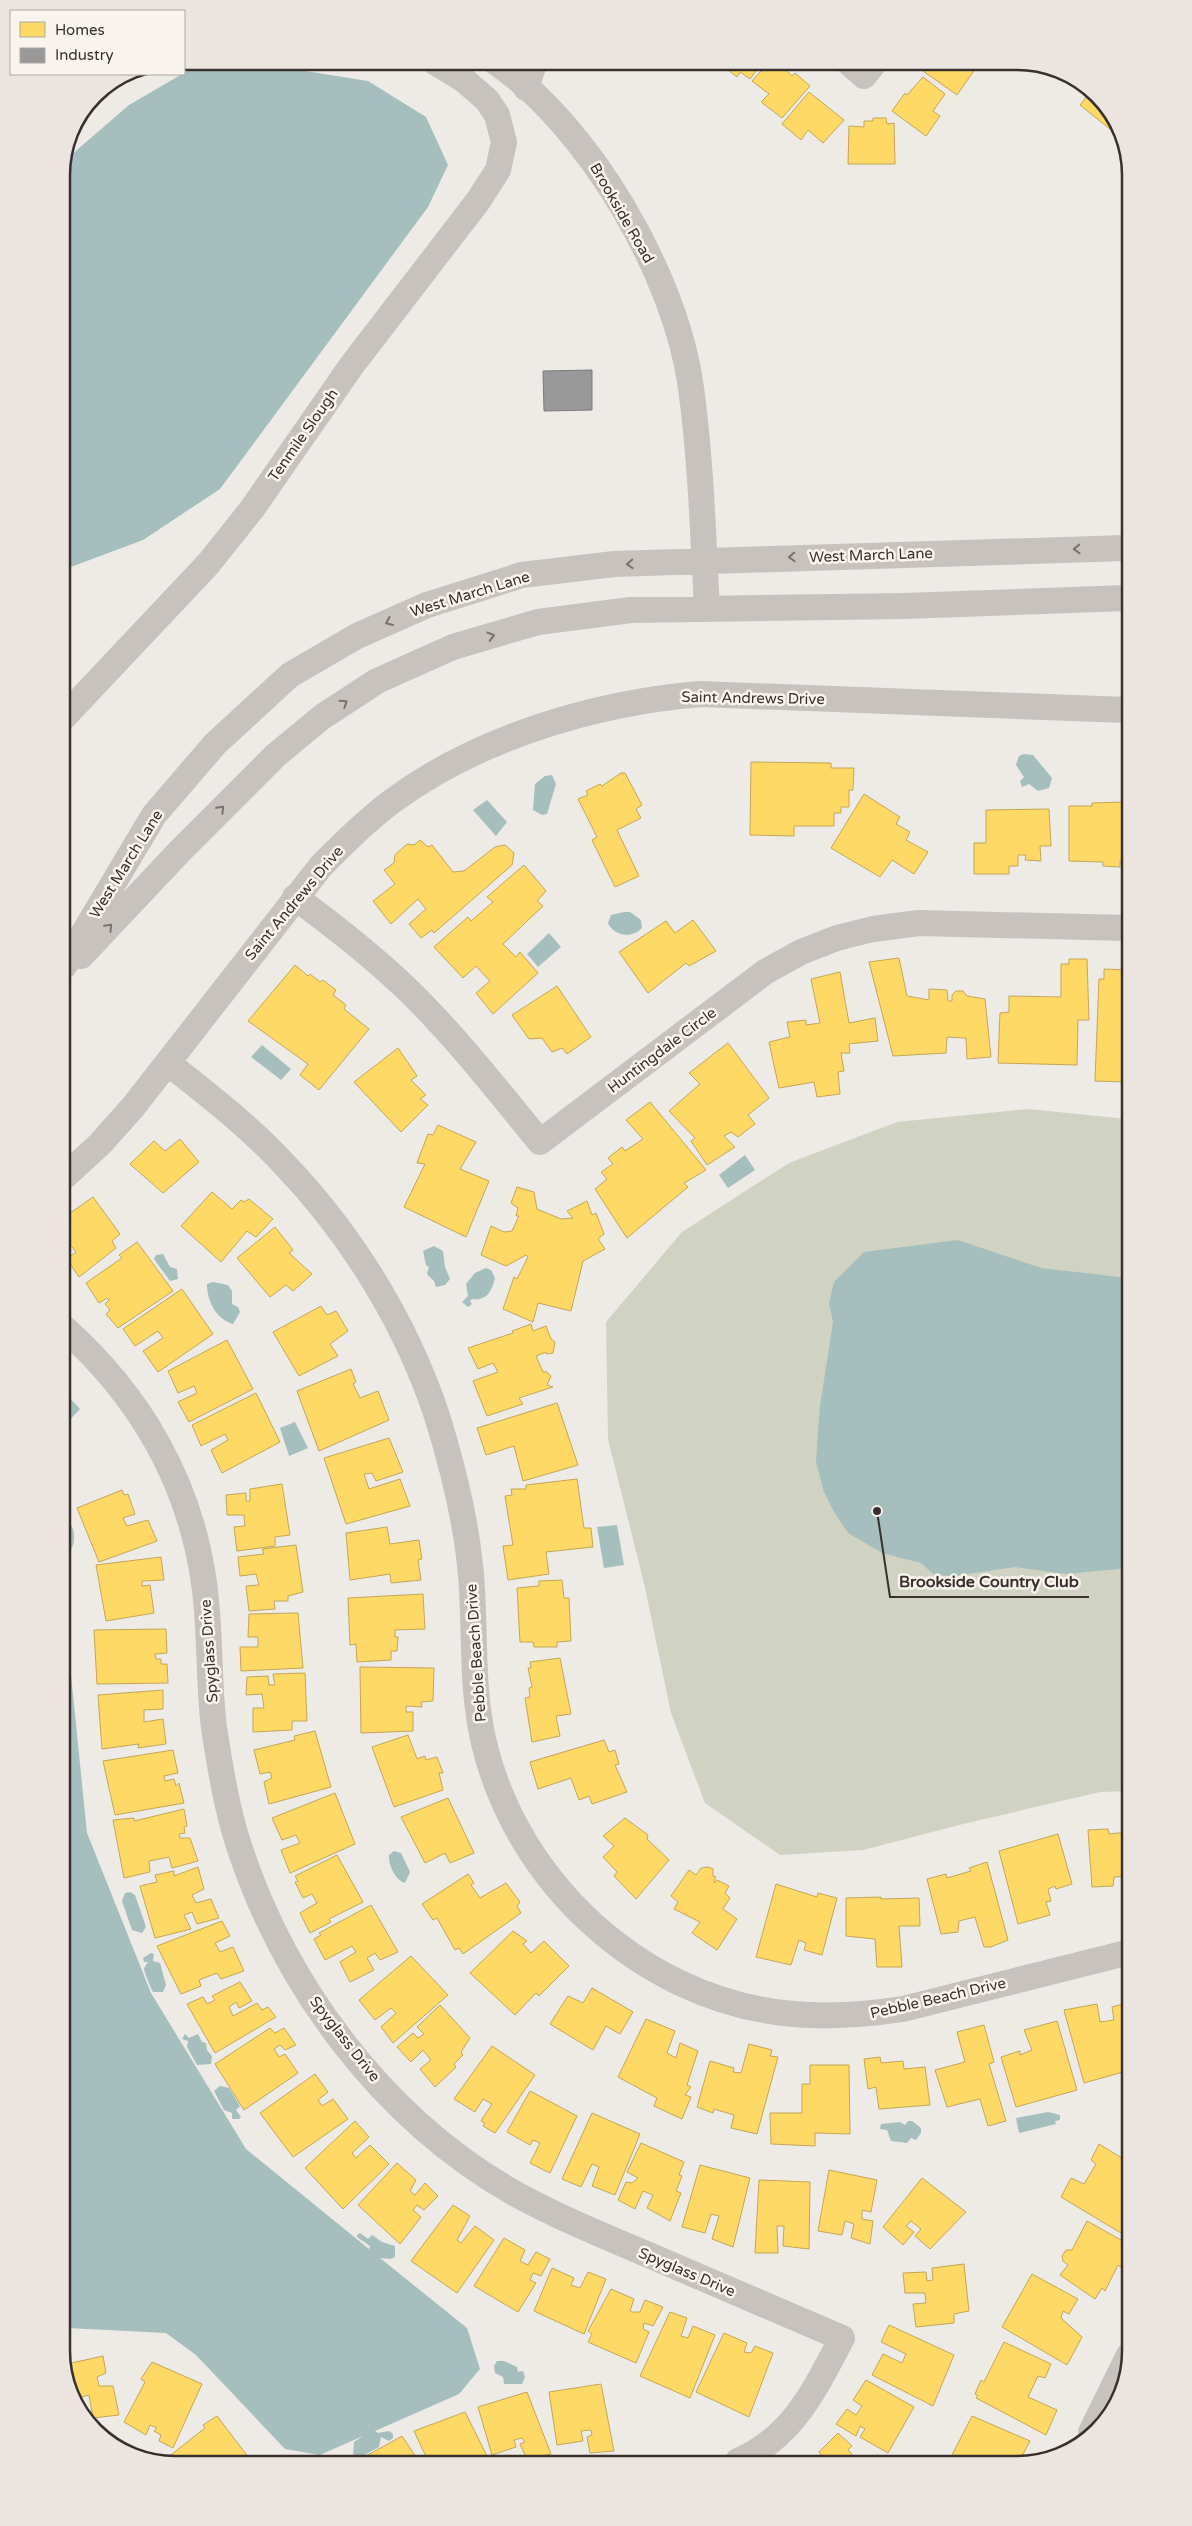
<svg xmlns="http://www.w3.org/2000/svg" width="1192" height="2526" font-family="'Varela Round',sans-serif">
	<rect width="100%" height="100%" fill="#eeeae6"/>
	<!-- green -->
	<path fill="#d0d3c2" d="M1028,1109L1127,1119L1129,1791L1100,1792L963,1824L863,1850L780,1855L705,1803L671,1713L644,1583L608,1439L606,1322L682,1232L789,1163L897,1122Z"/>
	<!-- water -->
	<path fill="#a4bfbd" d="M250,62L368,81L426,117L448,165L428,207L220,489L143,540L63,570V162L129,105L189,70Z
		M1024,754L1033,755L1052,778L1049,788L1038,791L1029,784L1022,787L1020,781L1024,777L1016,765L1019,756Z
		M552,775L556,784L547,814L542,815L533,810L535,784L545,776Z
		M487,800L507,822L496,836L473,810Z
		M624,912H630L641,920L642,928C632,939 614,936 608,923L611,915Z
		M549,933L561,947L538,967L527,954Z
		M262,1045L291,1069L281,1080L251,1057Z
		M745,1155L755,1170L728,1188L719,1175Z
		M958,1240L1041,1268L1128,1278L1129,1568L1066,1574L1015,1567L954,1576L934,1575L921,1563L882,1553L848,1533L834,1512L824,1492L816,1462L820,1406L833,1322L829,1303L834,1282L864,1252Z
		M434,1246L443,1251L445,1267L450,1279L445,1285L436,1287L434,1281L427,1274L429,1267L426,1265L423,1251Z
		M163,1254L170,1267L177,1269L178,1279L170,1281L154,1259L156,1255Z
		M486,1268L491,1270L495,1278C492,1291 487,1301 472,1299L470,1301L472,1304L468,1307L462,1302L468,1296L466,1284L475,1273Z
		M213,1282L228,1285L232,1291V1304L238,1307L240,1312L233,1324C216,1319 207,1301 207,1284Z
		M65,1393L80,1409L65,1425Z
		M295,1422L308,1448L289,1456L280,1428Z
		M68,1521C77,1529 76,1550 65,1556V1522Z
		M617,1525L624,1565L604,1568L597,1527Z
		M65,1655L71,1675L87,1833L151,1993L246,2149L369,2249L370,2246L357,2237V2235L360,2233L368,2239L372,2235L382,2242L395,2246V2257L390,2259L380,2258L467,2328L480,2369L459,2394L375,2431L378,2433L389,2431L393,2434V2438L389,2441L381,2437L379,2447L359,2458L353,2454L354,2442L363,2436L320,2455L285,2449L196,2355L166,2333L67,2328Z
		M394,1851L401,1853L410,1872L405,1883C395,1880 388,1864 389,1855Z
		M130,1892L135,1895L146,1927L142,1933L132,1930L122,1901L125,1893Z
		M151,1953L154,1954L153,1961L160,1963L166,1985L163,1992H153C151,1988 144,1972 144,1968L148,1962H144L143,1958Z
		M185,2034L189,2038L198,2034L202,2042L206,2043L207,2050L212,2056L211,2064L197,2065L187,2047L188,2041L182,2039Z
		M220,2086L229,2088L240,2106L236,2110L241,2117L239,2119H232V2113L224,2110L214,2091Z
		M1048,2112L1060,2115V2120L1055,2121L1056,2124L1019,2133L1016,2118Z
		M908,2121H912L921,2128V2133L916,2140L911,2138L907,2143L891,2141L887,2130L880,2129L881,2124L900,2122L905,2125Z
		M497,2361H504L517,2367L518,2372L523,2371L525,2377L522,2384H504L503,2377L495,2373L494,2366Z"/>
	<!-- homes -->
	<path fill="#ffd966" stroke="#c4a655" d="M717,61H763L750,79L740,72L737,77Z
		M770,61H776L792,76L795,73L810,86L782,118L761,102L769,94L752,81Z
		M930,61L980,62L957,95L923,71Z
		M923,77L945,94L933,111L940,116L926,136L892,111L905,93L907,95Z
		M1091,91L1125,138V141L1080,105Z
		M809,92L844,120L823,143L808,130L801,140L782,124Z
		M873,118H886L887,124L894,123L895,164H848L849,126L864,127V121H873Z
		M751,762L831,763V768H854L853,790H849V807H841V813H834V826H794V836L750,835Z
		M621,773H625L642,805L636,809L641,818L617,830L639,876L615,887L592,840L597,837L578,799L588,795L586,791L600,784L602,786Z
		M864,794L900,817L896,824L910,832L906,840L928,852L914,874L892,860L880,877L831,848Z
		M1123,802L1124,810H1126L1127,862L1120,861V867L1103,866V862L1069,861V806H1092V803Z
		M1049,809L1051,846H1040L1041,861L1025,860L1026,855H1018V866H1009V874H974V843H986V810Z
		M420,840L428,847L432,845L453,872L464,871L495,847L505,845L514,853L512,865L434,933L432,930L421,938L409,924L426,909L418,899L391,924L373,901L395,884L384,870L394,863L395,855L407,844L414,845Z
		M524,865L546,891L537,901L543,906L503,944L516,957L520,952L538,973L493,1014L476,993L490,981L476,966L463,978L434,947L468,917L471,921L493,902L487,897Z
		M693,920L716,951L689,966L686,963L648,993L619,952L666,921L675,933Z
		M899,958L907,996L929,1000V989L947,990L948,1001H952V995L956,991H963L967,996L985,999L991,1057L967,1059L966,1038L947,1037L946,1053L893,1056L869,962Z
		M1069,959H1087L1089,1020H1078L1077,1065L998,1063L1000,1013L1009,1012V996L1061,997V964H1069Z
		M295,965L308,976L310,974L320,982L323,980L336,990L333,995L346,1005L344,1009L369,1029L319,1090L300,1075L308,1064L248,1021Z
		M1104,969L1127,970V1082L1095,1081L1099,979H1104Z
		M840,972L849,1023L875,1018L878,1041L849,1044L850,1053H841L844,1071L838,1072L840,1094L817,1097L814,1082L779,1088L769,1042L790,1037L787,1022L806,1020V1025L820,1023L811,979Z
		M557,986L591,1037L567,1054L562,1048L552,1052L542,1038L529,1039L512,1015Z
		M728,1043L769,1098L748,1115L755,1124L738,1137L731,1132L724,1136L735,1147L707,1165L691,1141L695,1138L669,1111L700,1084L689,1073Z
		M398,1048L417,1076L411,1080L426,1095L420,1099L428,1105L401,1132L354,1082Z
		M650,1102L706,1170L684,1183L688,1187L627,1238L595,1189L607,1179L601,1172L613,1164L608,1158L622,1147L625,1151L643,1139L626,1120Z
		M438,1125L476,1142L460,1169L489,1181L466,1237L404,1207L425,1164L417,1163L428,1134L433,1135Z
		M180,1139L199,1162L163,1193L130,1164L154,1141L165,1151Z
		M517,1187L534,1192L537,1209L561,1219L573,1218L567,1211L587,1201L592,1215L596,1213L604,1234L598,1239L605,1249L583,1261L571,1311L538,1303L533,1322L503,1309L514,1277L517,1279L528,1257L526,1255L506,1266L481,1255L491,1226L504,1232L512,1231L519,1216H516L518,1208L511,1203Z
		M212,1192L232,1209L241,1200L244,1202L249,1199L273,1219L256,1237L247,1231L221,1262L181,1226Z
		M93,1197L120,1234L112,1241L116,1248L79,1277L67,1259L76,1252L69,1243L64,1246V1225L66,1228L71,1224L66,1216Z
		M275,1227L293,1250L289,1253L312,1274L293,1291L286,1285L270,1297L237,1258Z
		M137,1242L173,1291L118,1328L106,1314L110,1310L105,1304L109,1300L107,1298L99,1303L86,1283L122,1258L119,1255Z
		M182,1289L213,1334L158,1372L143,1351L163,1338L158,1331L135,1346L123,1329Z
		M321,1306L327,1315L336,1311L348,1331L330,1344L338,1356L299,1376L273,1332Z
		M531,1324L533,1331L546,1326L551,1339L555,1342L553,1353L546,1354V1352L536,1356L543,1372H547L551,1376L547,1385L553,1387L519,1398L523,1404L487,1416L473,1381L498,1372L493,1363L478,1369L468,1348L513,1333L512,1331Z
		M227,1340L253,1389L189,1422L178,1402L197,1393L194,1386L178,1393L168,1371Z
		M351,1369L356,1382L353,1384L360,1398L378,1391L389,1420L319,1451L297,1391Z
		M256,1393L280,1442L222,1473L211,1450L228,1440L225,1434L201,1446L192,1425Z
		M557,1403L578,1465L523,1481L514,1446L486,1455L477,1428Z
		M389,1438L403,1472L376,1481L372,1473L364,1474L369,1489L400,1479L410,1506L346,1524L324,1458Z
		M577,1479L584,1528H591L593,1547L546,1552L549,1574L508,1580L503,1546L513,1545L505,1496L512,1495L511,1489H526V1485Z
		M282,1484L290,1535L275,1537V1546L237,1551L234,1527L245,1526L244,1515H227L226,1495L246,1493V1501H250V1489Z
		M122,1490L124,1495L128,1494L135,1514L123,1518L127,1526L148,1520L157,1541L99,1562L77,1508Z
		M387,1527L390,1544L419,1540L422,1559L418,1560L421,1580L391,1583L390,1574L350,1580L346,1533Z
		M296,1545L303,1592L288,1596V1601H274L275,1609L249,1611L246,1586L259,1585L256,1574L240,1576L238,1557L264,1554L262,1549Z
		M161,1557L164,1580L142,1581V1586L150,1585L154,1613L106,1621L96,1565Z
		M562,1580L564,1598H569L571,1641L557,1642V1647H534L533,1642H520L517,1588L539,1586V1581Z
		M423,1594L425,1629L395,1630V1637H398L397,1651H391V1660L357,1662L356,1644L350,1645L348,1598Z
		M298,1613L303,1668L241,1671L240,1647H258V1637H248L249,1614Z
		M166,1629L167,1653L155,1654L156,1659H161V1664H167L168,1683L97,1684L94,1630Z
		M560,1658L571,1714L556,1716L560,1736L532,1742L525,1698L530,1697L529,1688L532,1687L528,1668H531L530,1662Z
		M360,1667L434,1668L433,1701L421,1702L422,1707L406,1706V1712H413V1731L361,1733Z
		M305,1673L307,1721H292V1730L253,1732V1708H264L262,1694L246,1695L247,1677L268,1676L269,1685H275L273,1674Z
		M163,1690V1709L144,1710V1722L163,1719L166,1744L138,1748L139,1744L102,1749L98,1695Z
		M315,1731L331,1787L269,1804L264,1782L272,1778L270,1772L260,1774L254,1750L295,1740L294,1736Z
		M408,1735L417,1759L425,1756L426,1760L437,1757L443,1773H439L443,1790L394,1807L372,1747Z
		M604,1740L609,1752L615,1750L619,1764L615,1765L627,1792L592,1804L589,1796L579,1800L571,1778L538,1789L530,1762Z
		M173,1750L178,1773L164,1776L165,1781L174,1779L176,1786L179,1783L184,1803L115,1815L103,1761Z
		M335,1793L355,1844L290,1873L281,1850L300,1843L296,1835L282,1840L272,1818Z
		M448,1798L474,1853L450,1863L445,1853L425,1863L401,1817Z
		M184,1809L187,1826L184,1827L185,1833L179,1834L180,1838H190L198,1861L172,1868L169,1857L149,1861L150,1872L124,1878L113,1820L134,1818V1821Z
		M625,1818L648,1835L647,1839L669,1860L636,1899L614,1876L617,1872L603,1857L614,1846L603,1836Z
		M1108,1829L1109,1834L1129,1832V1876L1114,1877L1113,1886L1092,1887L1088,1830Z
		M1058,1834L1072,1884L1056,1889L1055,1886L1048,1889L1051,1901L1046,1902L1050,1915L1018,1924L999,1851Z
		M337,1855L363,1902L329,1919L331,1922L310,1933L300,1913L317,1903L312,1894L303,1898L295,1882L298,1881L295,1876Z
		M987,1862L1008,1940L991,1947H984L975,1917L959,1921L958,1932L941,1934L927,1879L946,1874L947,1878L971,1871L969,1868Z
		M198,1867L204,1889L192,1895L196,1903L211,1899L219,1918L197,1924L192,1912L184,1915L191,1929L155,1938L140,1886L157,1882L155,1875L174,1871V1876Z
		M708,1867L713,1869V1876L716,1877L714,1881L715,1883L717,1880L729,1886L725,1893L730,1898L723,1909L737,1919L717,1950L692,1933L700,1922L674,1909L678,1902L671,1896L689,1870L696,1875L701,1868Z
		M468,1874L474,1883L471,1885L480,1898L506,1883L520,1902L517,1906L521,1913L463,1954L459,1948L455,1950L437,1918L433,1920L422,1904Z
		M776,1884L817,1897L818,1893L837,1898L822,1955L804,1950L806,1943L799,1940L791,1965L756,1957Z
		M881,1897V1899L919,1898L920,1926H899L902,1967H877L875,1939L846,1936V1898Z
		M371,1905L398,1952L380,1960L375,1953L367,1958L374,1970L350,1982L340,1962L356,1952L352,1946L325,1960L314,1939L321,1935L319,1933Z
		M222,1921L230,1936L215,1943L220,1952L233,1947L244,1971L221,1979L217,1973L199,1980L201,1986L181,1994L157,1946Z
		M513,1931L527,1941L523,1944L531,1953L544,1941L569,1966L539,1996L536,1993L515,2015L470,1973Z
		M411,1956L448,1995L393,2043L381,2027L396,2013L391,2008L375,2020L359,2000Z
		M240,1982L252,2001L239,2008L236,2002L229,2007L233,2016L257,2003L262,2010L268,2007L276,2017L215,2053L187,2004L203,1997L207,2004L215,2000L212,1996Z
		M592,1988L633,2012L620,2034L606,2026L593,2050L550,2024L568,1996L583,2003Z
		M1130,1999V2070L1084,2083L1064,2010L1097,2004L1100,2022L1114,2020L1112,2007L1123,2004L1122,2001Z
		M440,2005L470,2038L461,2052L463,2055L454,2064L456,2067L435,2087L420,2069L431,2060L423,2050L411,2062L397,2047L413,2033L418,2038L424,2034L417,2027Z
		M646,2019L675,2031L667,2053L676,2058L680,2043L698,2051L687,2085L691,2087L685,2095L691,2097L682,2119L654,2106L657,2098L618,2077Z
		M1057,2021L1077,2090L1016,2107L1001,2057L1020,2051V2055L1032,2050L1024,2030Z
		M984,2025L994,2062L989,2064L1006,2121L988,2126L980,2099L947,2107L935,2070L965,2062L957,2032Z
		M270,2028L275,2033L284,2028L296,2045L285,2050L280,2045L274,2049L279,2057L285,2054L298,2073L244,2110L215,2064Z
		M749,2044L772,2050L770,2056L778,2057L757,2134L731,2128L734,2115L714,2109L713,2113L697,2107L710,2061L734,2068L733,2072L741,2073Z
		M492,2046L535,2075L495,2133L483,2126L485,2123L481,2121L492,2104L483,2099L475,2112L454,2099Z
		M880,2057L881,2063L903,2061L904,2069L925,2067L930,2105L879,2109L876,2087L868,2089L864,2059Z
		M810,2065H849L850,2134L815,2133V2146L771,2144L770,2113H802V2084H810Z
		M315,2074L328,2092L318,2100L322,2106L333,2099L348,2119L293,2157L260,2113Z
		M530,2091L577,2116L550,2173L530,2163L540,2143L533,2140L530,2145L507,2132Z
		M592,2113L640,2134L615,2195L592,2186L599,2167L592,2164L581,2187L562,2179Z
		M355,2121L369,2137L352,2153L356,2158L370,2145L389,2164L343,2209L305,2168Z
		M641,2143L684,2162L679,2175L682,2176L676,2191L681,2193L670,2221L647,2208L653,2195L643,2191L635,2209L618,2200L626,2182L632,2183L638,2178L627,2172Z
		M1099,2144L1130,2163V2211L1127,2210L1130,2213V2228L1126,2236L1061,2197L1071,2178L1084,2184L1096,2164L1091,2160Z
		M397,2163L416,2180L410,2191L415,2195L425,2183L438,2196L424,2210L417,2205L413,2210L421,2217L400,2244L358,2205Z
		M700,2165L750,2178L733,2247L712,2239L719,2216L711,2214L705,2233L682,2227Z
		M829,2170L877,2180L871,2212L862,2210V2219L873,2221L870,2244L851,2238L854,2224L845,2221L842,2235L818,2231Z
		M922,2178L966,2212L930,2249L915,2236L921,2229L911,2221L906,2226L914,2232L903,2245L883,2227Z
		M759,2180L810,2182L809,2249L783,2246L784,2226H777L778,2253H755Z
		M453,2205L470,2216L457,2240L461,2243L475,2226L494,2240L457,2293L411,2261Z
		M1087,2221L1130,2245V2256L1122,2268L1118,2265L1105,2291L1102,2288L1095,2299L1060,2275L1068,2265L1063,2261L1062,2256L1066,2250H1072Z
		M504,2238L525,2250L520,2261L528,2265L536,2252L550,2259L541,2276L533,2273L530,2280L536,2283L518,2312L474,2286Z
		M964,2264L969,2311L954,2314V2323L916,2327L913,2304L926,2303L925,2293H905L903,2273L926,2272L927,2281L933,2280L932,2268Z
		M552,2268L574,2278L571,2285L580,2288L588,2272L606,2279L584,2334L534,2311Z
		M1032,2274L1078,2299L1069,2314L1063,2311L1061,2318L1082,2337L1067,2365L1002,2327Z
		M611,2289L634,2299L630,2311L632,2312H640L645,2300L663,2307L653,2326L644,2323L643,2329L649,2332L636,2363L588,2342L592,2334L588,2331Z
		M670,2312L687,2318L681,2336L688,2338L693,2326L715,2335L690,2398L640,2376Z
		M889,2325L954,2355L933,2406L872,2375L883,2354L902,2363L906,2354L881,2342Z
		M724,2333L747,2343L744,2352L751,2353L755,2346L773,2353L749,2417L696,2392Z
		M1004,2342L1051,2364L1045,2378L1038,2376L1028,2397L1057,2410L1046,2435L976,2398L978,2396L975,2394L981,2380L984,2382Z
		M103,2356L106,2373L97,2377L99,2386H113L119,2415L93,2418L89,2395L81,2397L82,2407L67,2388V2364Z
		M152,2362L202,2384L173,2448L159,2441L161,2435L154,2431L157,2428L150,2425L146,2435L124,2422L145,2382L141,2379Z
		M866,2380L914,2407L888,2453L860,2437L865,2429L860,2426L856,2436L836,2424L847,2409L856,2415L862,2406L853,2400Z
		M601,2384L614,2451L590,2453L587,2437L592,2435L591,2430L581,2431L583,2441L557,2445L549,2392Z
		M527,2392L551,2454L527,2459L520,2444L525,2442L522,2438L514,2440L516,2447L492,2455L478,2407Z
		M465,2412L490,2462L440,2463L438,2457L428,2461L414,2431Z
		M217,2416L249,2458L241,2464H172L167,2458L205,2428L203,2425Z
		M972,2416L1030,2441L1021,2458L1024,2459H950Z
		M838,2433L852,2446L848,2450L857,2460H817L822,2456L819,2452Z
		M402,2436L420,2463H358L357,2461Z"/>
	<!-- industry -->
	<path fill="#999" stroke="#7c7a79" d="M592,370V410L544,411L543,371Z"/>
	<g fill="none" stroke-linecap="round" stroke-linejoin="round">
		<!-- minor -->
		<path stroke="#c8c2be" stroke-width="26" d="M494,61C589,126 676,275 691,388C701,461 703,535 707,608
			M847,61L864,76L876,61
			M526,88L535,61
			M63,718L209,563L252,509L352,365L478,201L498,170L504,142L497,115L487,100L464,80L433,61
			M295,897C335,927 374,957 410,992C457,1038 498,1091 540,1142L765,972L801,952L837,938L873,929L919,923L1127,928
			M81,956L180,851L276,755L322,717L377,681L453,647L538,622L631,610L904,606L1126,598
			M64,966L154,815L215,744L290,675L357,636L427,605L522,575L614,564L1126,548
			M168,1063C208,1095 249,1126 284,1164C351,1234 405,1321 436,1413C454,1470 469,1530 472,1590C475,1641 472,1693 484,1743C517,1882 640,1996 783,2013C824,2018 863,2015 903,2009L1130,1952
			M64,1177L100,1144L133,1107L321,866C344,843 366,821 391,802C477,738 594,703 700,694L1126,710
			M65,1329C140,1396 190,1482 204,1583C211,1631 208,1680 214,1728C220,1766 226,1805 238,1843C284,1985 382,2118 514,2193C563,2220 614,2240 665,2262C724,2287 783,2313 842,2338C816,2387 793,2438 738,2461
			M1091,2432L1129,2355"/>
	</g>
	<!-- one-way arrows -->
	<defs><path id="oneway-chevron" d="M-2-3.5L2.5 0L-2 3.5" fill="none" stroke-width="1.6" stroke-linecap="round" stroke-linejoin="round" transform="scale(1.25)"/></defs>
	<g stroke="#79726e">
		<use href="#oneway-chevron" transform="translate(1077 549) rotate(178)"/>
		<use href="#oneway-chevron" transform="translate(792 557) rotate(178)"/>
		<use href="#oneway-chevron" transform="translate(630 564) rotate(177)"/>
		<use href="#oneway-chevron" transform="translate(389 622) rotate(156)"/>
		<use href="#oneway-chevron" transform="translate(491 636) rotate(-16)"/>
		<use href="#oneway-chevron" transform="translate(344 703) rotate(-33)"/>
		<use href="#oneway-chevron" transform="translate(221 809) rotate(-46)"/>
		<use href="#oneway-chevron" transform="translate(109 927) rotate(-47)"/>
	</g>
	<g text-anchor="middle" stroke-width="5" stroke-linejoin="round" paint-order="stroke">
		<!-- street labels -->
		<g font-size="15" fill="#39302d" stroke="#faf4ef">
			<text transform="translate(622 213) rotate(60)" y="5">Brookside Road</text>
			<text transform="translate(303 435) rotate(-55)" y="5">Tenmile Slough</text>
			<text transform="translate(871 555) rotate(-2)" y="5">West March Lane</text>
			<text transform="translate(470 594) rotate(-17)" y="5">West March Lane</text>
			<text transform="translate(753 698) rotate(1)" y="5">Saint Andrews Drive</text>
			<text transform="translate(126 864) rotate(-58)" y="5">West March Lane</text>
			<text transform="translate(294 903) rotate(-50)" y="5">Saint Andrews Drive</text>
			<text transform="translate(662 1050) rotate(-37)" y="5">Huntingdale Circle</text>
			<text transform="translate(209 1651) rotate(-94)" y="5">Spyglass Drive</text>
			<text transform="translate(476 1653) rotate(-94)" y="5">Pebble Beach Drive</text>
			<text transform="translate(938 1998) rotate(-13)" y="5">Pebble Beach Drive</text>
			<text transform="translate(345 2039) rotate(52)" y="5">Spyglass Drive</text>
			<text transform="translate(687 2272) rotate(23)" y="5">Spyglass Drive</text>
		</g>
	</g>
	<!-- crop -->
	<path d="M0 0H1192V2526H0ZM175 70H1017A105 105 0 0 1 1122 175V2351A105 105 0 0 1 1017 2456H175A105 105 0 0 1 70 2351V175A105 105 0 0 1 175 70Z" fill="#ebe4df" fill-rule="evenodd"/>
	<path fill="none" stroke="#39302d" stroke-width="2.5" d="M175 70H1017A105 105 0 0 1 1122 175V2351A105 105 0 0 1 1017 2456H175A105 105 0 0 1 70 2351V175A105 105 0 0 1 175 70Z"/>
	<!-- callouts -->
	<path fill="none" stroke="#39302d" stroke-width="2" d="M877 1511L890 1597H1089"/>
	<circle fill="#39302d" stroke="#faf4ef" stroke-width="2" cx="877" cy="1511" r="5"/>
	<g font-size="16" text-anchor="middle" font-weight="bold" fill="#39302d" stroke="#faf4ef" stroke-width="5" stroke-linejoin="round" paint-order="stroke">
		<text x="989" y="1587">Brookside Country Club</text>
	</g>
	<!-- legend -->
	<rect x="10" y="10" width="175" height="65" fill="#faf4ef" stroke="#ada6a1"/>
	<rect x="20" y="22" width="25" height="15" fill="#ffd966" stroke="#ada6a1"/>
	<text x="55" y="35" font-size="15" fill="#39302d">Homes</text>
	<rect x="20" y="48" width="25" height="15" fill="#999999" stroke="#ada6a1"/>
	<text x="55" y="60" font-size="15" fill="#39302d">Industry</text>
</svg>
